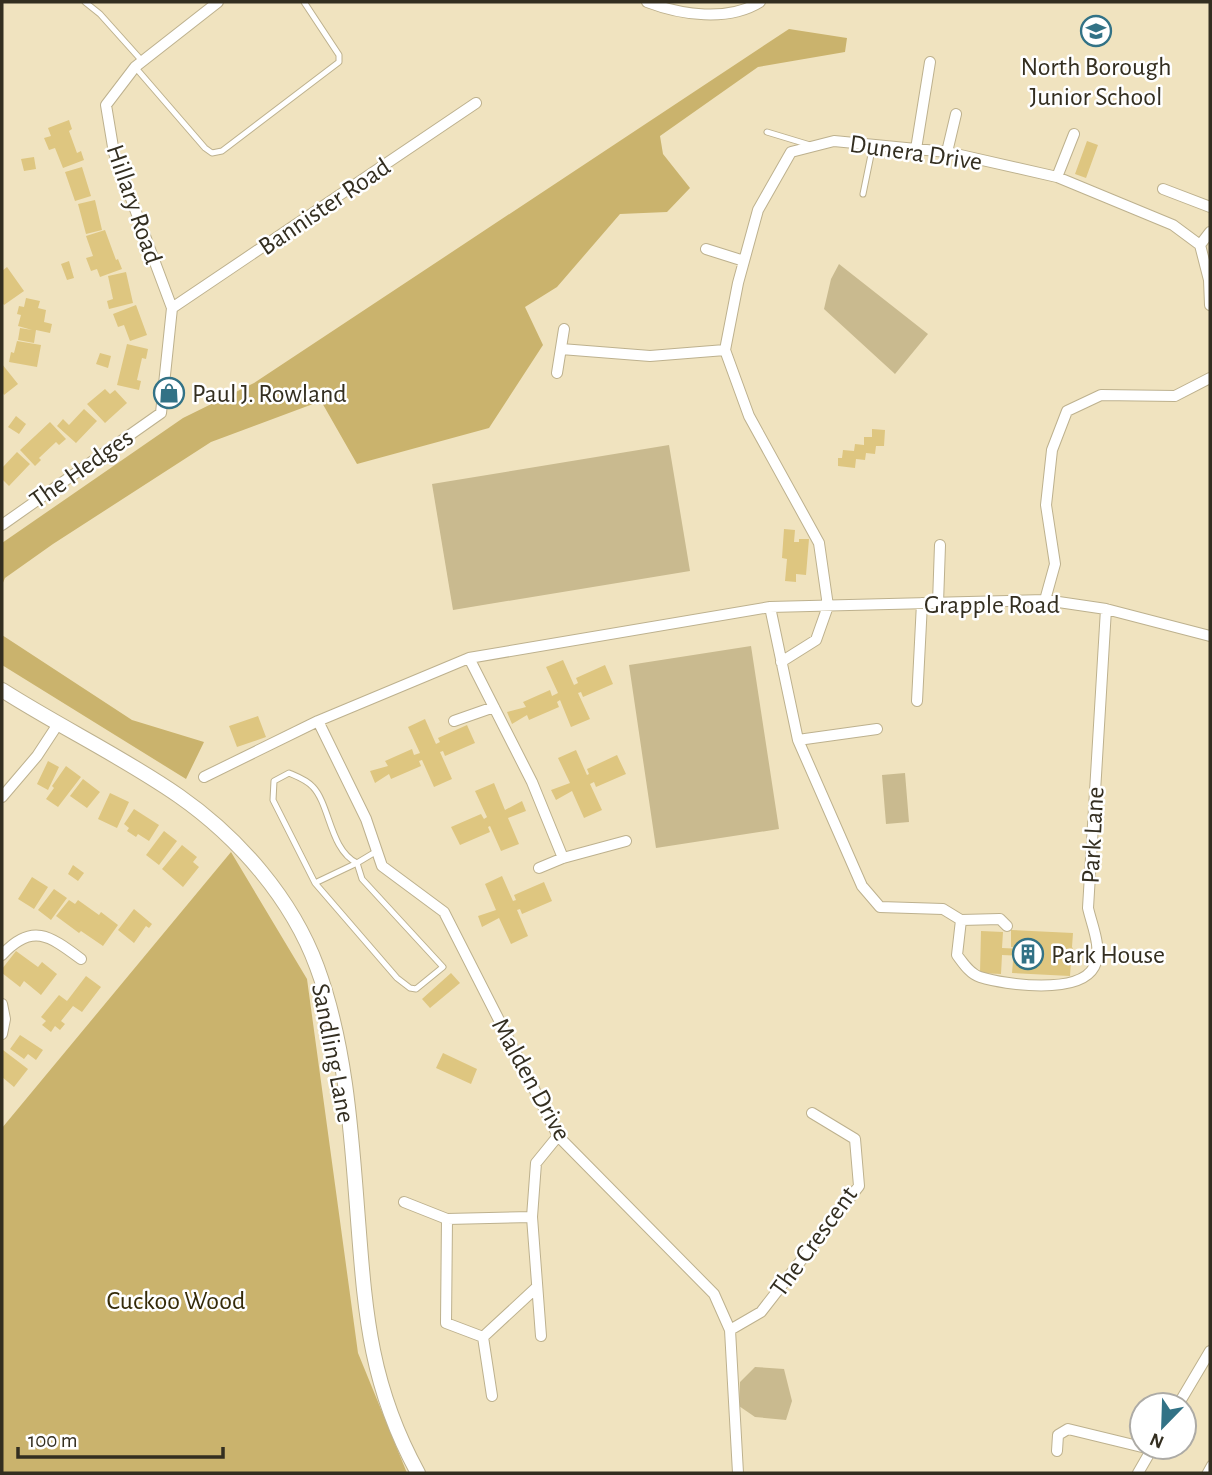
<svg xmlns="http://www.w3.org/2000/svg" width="1212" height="1475" font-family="'Alegreya Sans',sans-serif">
	<rect width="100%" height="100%" fill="#f0e3bf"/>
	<!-- green -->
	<path fill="#c9ba8f" d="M839,264L928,334L895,374L824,309L831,279Z
		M669,445L690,571L453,610L432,484Z
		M751,646L779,829L656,848L629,665Z
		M905,773L909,822L886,824L882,775Z
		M755,1367L784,1369L792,1401L786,1420L755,1417L739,1406L740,1382Z"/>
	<!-- forest -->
	<path fill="#cab36d" d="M789,29L847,38L845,52L758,67L660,136L663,154L690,188L667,212L620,214L557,287L525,307L543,345L489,428L357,464L321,401L211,442L53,544L5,578L2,585V543L183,418L254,383Z
		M2,635L132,720L204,742L186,779L2,665Z
		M231,852L307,979L358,1353L407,1473H2V1128Z"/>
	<!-- building -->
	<path fill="#dec680" d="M69,120L72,129L69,131L77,153L81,151L84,160L63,168L55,148L49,150L44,138L51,136L48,128Z
		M1087,141L1098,145L1086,178L1075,174Z
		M34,157L36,169L24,171L21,159Z
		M82,167L91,196L75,201L65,172Z
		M95,200L102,230L86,234L78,204Z
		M105,230L116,260L118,259L122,269L100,277L97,269L91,271L86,258L93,256L86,236Z
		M69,261L74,278L67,280L61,264Z
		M7,267L24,291L4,305L2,302V271Z
		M126,272L133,303L109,309L107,301L113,299L108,276Z
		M26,298L40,301L38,308L46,310L44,322L52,324L50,333L36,330L34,343L18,340L20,328L32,330L18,326L21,315L17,314L19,306L24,307Z
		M136,305L147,335L130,341L124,325L118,327L113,314Z
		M17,341L41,345L37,367L9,362L11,352L14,353Z
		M127,344L148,349L146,359L142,358L137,380L141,381L139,390L117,385Z
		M100,353L111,356L108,368L96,364Z
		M2,364L18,384L4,395L2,391Z
		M105,389L110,394L115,390L127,403L105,423L87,404Z
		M84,409L97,421L76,443L57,426L63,419L69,425Z
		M16,416L26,424L19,434L8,427Z
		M50,422L66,439L59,445L56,442L39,458L41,460L35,466L20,450Z
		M872,429L885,430L884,446H876L875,454L866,453L865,460L856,459L855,468L838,466V458H842L843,450L854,451L855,444L864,445V437H872Z
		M17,452L30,464L9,486L2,479V468Z
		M784,529L795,530L794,542H799V539H809L806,575L796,574V582L785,581L787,559L782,558Z
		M563,660L574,685L578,683L576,678L605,665L613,684L583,697L581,692L578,693L590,719L571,727L560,700L557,702L559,707L529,720L527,715L512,724L507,712L526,707L523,702L550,690L552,696L558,693L546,667Z
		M258,716L266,737L237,747L229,726Z
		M425,719L436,744L440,742L438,738L467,725L475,743L445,756L443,751L440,752L452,779L434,787L422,760L419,761L421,766L391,779L389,774L375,783L370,771L388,766L385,761L412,749L414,755L420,753L408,727Z
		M576,750L587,775L589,774L587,769L617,755L626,774L596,787L594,782L590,784L602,810L584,818L572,791L556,800L551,790L570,783L558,758Z
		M48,761L59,767L48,790L37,784Z
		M66,766L81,777L58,807L46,799L54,788L52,786Z
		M83,779L100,792L87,808L70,796Z
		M494,783L505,810L522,801L526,811L508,818L519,844L501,851L490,826L488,827L490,832L460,845L451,827L481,814L484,819L487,817L475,791Z
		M110,793L129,802L117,828L98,819Z
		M134,809L159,825L149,841L138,834L136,837L127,831L129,828L124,824Z
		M164,831L177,841L159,865L146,855Z
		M182,845L197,857L193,862L199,867L183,887L162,869Z
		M73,865L84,873L78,881L68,874Z
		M502,876L513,901L516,900L514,895L544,882L552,901L522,914L520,909L517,910L528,936L511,944L499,918L482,927L478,916L496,910L485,884Z
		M32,877L48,887L34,909L18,899Z
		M54,889L67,898L51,920L38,910Z
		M69,900L75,904L78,900L99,915L101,912L118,925L103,946L81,931L79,933L56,916Z
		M134,909L152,924L149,928L146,926L134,943L118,930Z
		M1011,930L1073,933L1072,947L1077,956L1071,962L1070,976L1012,973L1013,961H1023V956L1002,955L1001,974L980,973L981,931L1003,932L1002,948L1022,949L1011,947Z
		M16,951L38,967L42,962L57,974L41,995L24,981L20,987L2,973V969Z
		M451,973L460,983L430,1008L422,999Z
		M86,976L101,987L82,1012L73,1006L61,1021L65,1024L60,1030L55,1026L51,1032L42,1025L46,1021L41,1017L59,995L67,1001Z
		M20,1035L43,1050L36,1060L28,1054L24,1059L10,1049Z
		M3,1050L28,1069L14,1087L2,1077Z
		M443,1053L477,1069L471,1084L436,1068Z"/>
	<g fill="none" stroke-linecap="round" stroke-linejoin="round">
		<!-- service casing -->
		<g stroke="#bdb18e" stroke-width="7">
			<path id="service" d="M85,2L100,14L143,62
				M135,67L205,148L212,153L222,151L339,62V55L304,2
				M767,132L810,145
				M863,194L873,145
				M357,863C330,850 330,805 313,787C307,780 296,776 289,773L274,781L273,800L315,883L397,978L410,988L416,989L443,967L362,879L357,863L377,851
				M315,883L357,863
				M1205,1473L1210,1464"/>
		</g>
		<!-- minor casing -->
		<g stroke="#bdb18e" stroke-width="12">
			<path id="minor" d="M647,2C681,15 728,22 760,2
				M916,149L930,62
				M947,152L956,114
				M1057,177L1074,134
				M1163,189L1210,207
				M1200,245L1210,232
				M706,249L744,261
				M172,308L476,103
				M561,349L650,356L725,350
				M557,373L564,329
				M2,525L161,413L172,308L114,153L106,105L135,67L218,2
				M1045,600L1055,564L1046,505L1052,450L1067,411L1101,395L1175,396L1210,378
				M938,603L940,545
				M770,607L798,740L862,886L880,907L943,909L961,920L957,955C963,963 970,974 980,977C1006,985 1079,995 1094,967C1103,949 1092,926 1088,908L1106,609
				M469,658L532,782L563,858
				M781,662L816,640L828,606L819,543L749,416L725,350L738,283L758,210L791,152L834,141L947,152L1057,177L1173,225L1200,245L1209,280L1210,305
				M917,701L922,603
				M318,721L366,819L382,866L444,912L558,1136L714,1294L730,1330L738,1473
				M454,721L494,707
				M798,740L877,729
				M204,777L318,721L469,658L770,607L1045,600L1106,609L1210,636
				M2,797L37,756L58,724
				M539,868L563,858L626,841
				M961,920L1000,919L1007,926
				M2,955C32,922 50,936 81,959
				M2,1004L5,1019L2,1034
				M404,1202L447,1219L532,1217
				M447,1219L446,1323L483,1337L492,1396
				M730,1330L761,1312L859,1186L855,1139L812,1113
				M541,1336L532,1217L536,1163L558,1136
				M483,1337L537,1287
				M1178,1405L1210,1351
				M1057,1451L1058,1435L1068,1429L1142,1447
				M1138,1473L1153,1447"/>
		</g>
		<!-- tertiary casing -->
		<g stroke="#bdb18e" stroke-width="16">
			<path id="tertiary" d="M2,690C60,727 123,757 179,796C239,838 292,899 317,967C345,1043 351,1128 357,1207C365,1308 368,1382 418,1473"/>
		</g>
		<!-- service -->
		<use href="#service" stroke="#fff" stroke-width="5"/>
		<!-- minor -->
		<use href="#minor" stroke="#fff" stroke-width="10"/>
		<!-- tertiary -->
		<use href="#tertiary" stroke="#fff" stroke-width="14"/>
	</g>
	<!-- icons -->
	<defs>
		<g id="school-ring" transform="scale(1.575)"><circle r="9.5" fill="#fff" stroke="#327286" stroke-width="1.5"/><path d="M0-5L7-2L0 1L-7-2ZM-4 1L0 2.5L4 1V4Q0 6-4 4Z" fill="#327286"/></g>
		<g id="shop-ring" transform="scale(1.575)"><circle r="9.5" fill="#fff" stroke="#327286" stroke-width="1.5"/><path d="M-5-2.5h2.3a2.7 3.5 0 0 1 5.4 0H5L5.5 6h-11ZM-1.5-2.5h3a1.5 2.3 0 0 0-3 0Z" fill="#327286"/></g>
		<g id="building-ring" transform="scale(1.575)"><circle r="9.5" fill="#fff" stroke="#327286" stroke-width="1.5"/><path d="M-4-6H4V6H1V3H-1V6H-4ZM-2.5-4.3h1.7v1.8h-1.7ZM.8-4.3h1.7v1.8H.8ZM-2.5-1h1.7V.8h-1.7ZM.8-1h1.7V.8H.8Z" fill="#327286"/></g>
	</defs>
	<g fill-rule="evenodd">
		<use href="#school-ring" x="1096" y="31"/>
		<use href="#shop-ring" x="169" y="393"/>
		<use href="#building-ring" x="1028" y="954"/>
	</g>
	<g text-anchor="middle" stroke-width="5" stroke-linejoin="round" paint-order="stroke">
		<!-- poi labels -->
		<g font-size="26" fill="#332e20" stroke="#fff" text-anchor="start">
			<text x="1096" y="75" text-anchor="middle">North Borough<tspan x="1096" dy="30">Junior School</tspan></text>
			<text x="192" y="402">Paul J. Rowland</text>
			<text x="1051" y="963">Park House</text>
		</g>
		<!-- street labels -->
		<g font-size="26" fill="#332e20" stroke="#fff">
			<text transform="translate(916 152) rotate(8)" y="9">Dunera Drive</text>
			<text transform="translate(135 204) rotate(71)" y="9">Hillary Road</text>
			<text transform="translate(324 206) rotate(-34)" y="9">Bannister Road</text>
			<text transform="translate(81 468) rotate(-35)" y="9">The Hedges</text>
			<text x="992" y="613">Grapple Road</text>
			<text transform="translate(1092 835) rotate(-87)" y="9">Park Lane</text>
			<text transform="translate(334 1053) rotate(79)" y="9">Sandling Lane</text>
			<text transform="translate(532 1079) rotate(61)" y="9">Malden Drive</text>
			<text transform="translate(813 1241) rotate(-54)" y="9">The Crescent</text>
		</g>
		<!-- park labels -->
		<g font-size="26" fill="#342a09" stroke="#fff">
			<text x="176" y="1309">Cuckoo Wood</text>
		</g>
	</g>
	<!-- border -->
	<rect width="1212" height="1475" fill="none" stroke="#332e20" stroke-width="7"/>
	<!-- north arrow -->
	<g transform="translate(1163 1426) rotate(203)"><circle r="33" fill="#ffffff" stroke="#adaba6" stroke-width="2"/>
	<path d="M0-5L12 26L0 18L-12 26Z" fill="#327286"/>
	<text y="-10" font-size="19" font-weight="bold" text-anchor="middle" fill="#332e20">N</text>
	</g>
	<!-- scale -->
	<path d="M18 1447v10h205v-10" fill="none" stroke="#332e20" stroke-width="3.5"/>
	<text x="28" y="1447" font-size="21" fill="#332e20" stroke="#ffffff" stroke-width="5" paint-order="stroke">100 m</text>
</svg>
